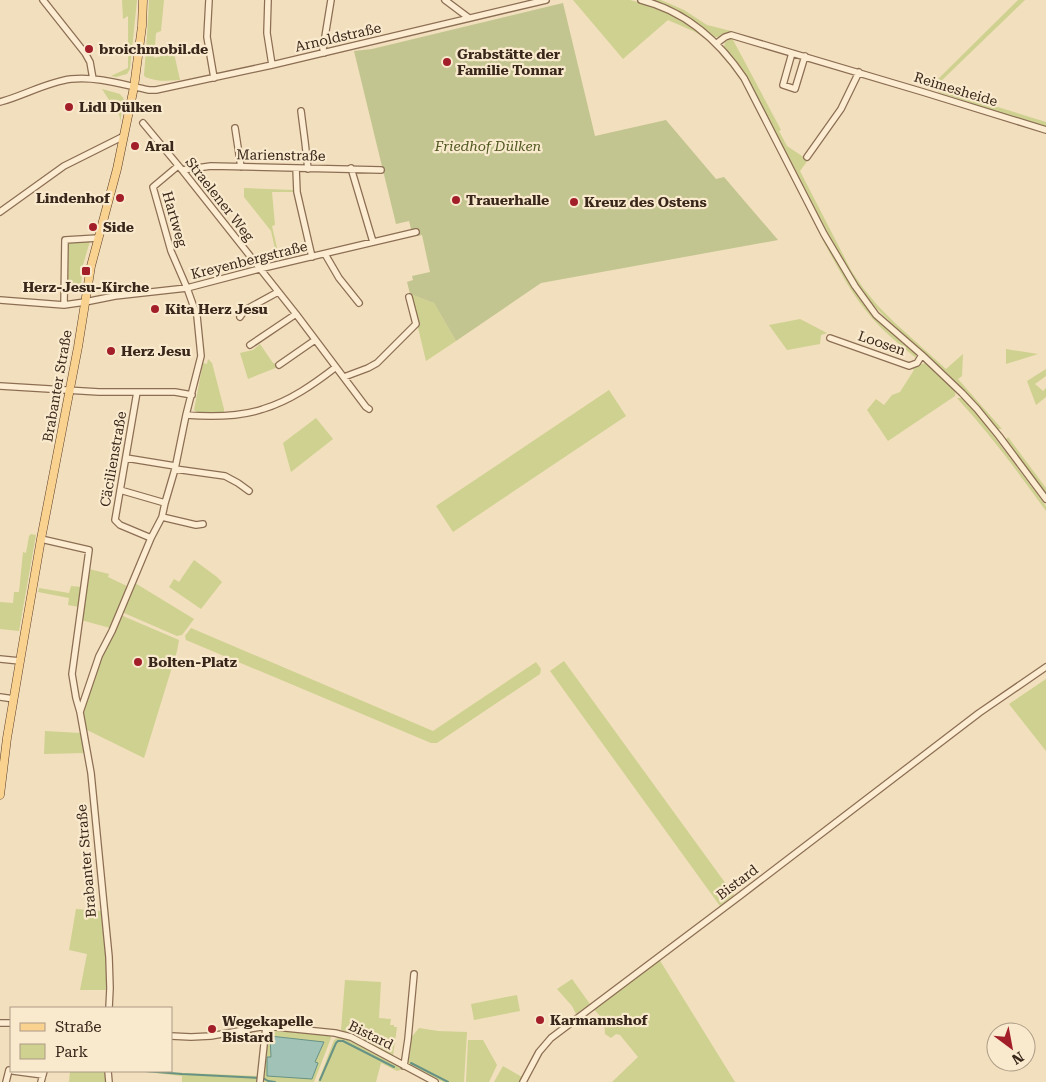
<svg xmlns="http://www.w3.org/2000/svg" width="1046" height="1082" font-family="'Roboto Serif',serif">
	<rect width="100%" height="100%" fill="#f2dfbd"/>
	<!-- green -->
	<path fill="#ced190" fill-rule="evenodd" d="M122,0H137L130,69L127,74L116,77L111,76L128,68V16L123,19Z
		M149,0H164L161,31L156,33L154,58L174,53L180,80C168,81 157,82 145,77L144,75L147,36Z
		M573,0H630L645,4L676,17L701,33L725,56L745,83L819,227L818,230L742,82C730,66 718,47 700,35C691,29 678,25 668,20L623,59Z
		M649,0H661L684,10L707,25L735,32L727,34L719,37H714L692,21Z
		M1018,0H1025L938,84L936,81Z
		M732,38L781,130L779,131L787,146L808,160L800,171L852,272L864,289L878,306L895,323L946,369L963,354L962,376L958,379L1002,429H997L964,391L886,318L868,300L843,262L749,81L737,62L724,47L725,42Z
		M102,89L120,94L124,99L120,123V118L116,105L113,106Z
		M939,89L1046,122V128L938,92Z
		M244,188L294,190V192H272L275,225L272,226L280,261L278,262L271,231L244,197Z
		M825,238L840,267L856,292L916,353V358C899,344 881,330 867,312C849,290 836,264 822,239Z
		M90,241L83,265L80,293L66,292L68,242Z
		M410,294L434,303L456,341L426,361Z
		M800,319L827,333L821,335L820,344L787,350L769,325Z
		M260,344L273,363L277,364L278,367L248,379L240,353L253,350Z
		M1006,349L1038,354L1006,364Z
		M208,359L212,363L224,409V412L222,413L197,412L194,410L203,363L207,364Z
		M926,363L956,390L955,396L888,441L867,410L876,399L884,405L892,395L900,392L914,370L912,369L920,364Z
		M1046,369V376L1035,384L1043,391L1046,388V397L1036,405L1027,381Z
		M609,390L626,416L453,532L436,506Z
		M957,398H963L978,415L1046,506V511C1018,472 990,434 957,398Z
		M316,418L333,439L291,472L283,443Z
		M1008,437L1046,488V496L1005,441Z
		M31,534L36,535L19,631L0,629V602L13,603L14,592H19L23,552L26,553L29,536Z
		M194,560L217,577L222,582L201,609L169,587L174,579L179,582Z
		M89,569L109,574L108,577L129,587L110,628L81,620Z
		M135,583L194,619L182,635L177,636L124,613L123,609Z
		M71,586L82,587L79,607L68,605L69,598L38,592L39,588L69,593Z
		M123,616L179,640L177,651L144,758L85,729L83,713L101,657L119,618Z
		M191,628L433,731L536,662L541,669L540,674L437,743H431L186,640L185,636Z
		M564,661L734,895L720,906L550,671Z
		M1046,679V751L1009,704Z
		M45,731L81,733L85,753L44,754Z
		M89,783L108,958V990H80L87,954L69,950L76,909L101,911Z
		M659,959L735,1082H612L638,1057L620,1035L616,1034L611,1038L605,1034C605,1024 601,1015 593,1009Z
		M572,979L590,1004L576,1014L572,1006L557,989Z
		M345,980L381,982L379,1018L391,1019L390,1025H394V1027H397L393,1056L352,1034L341,1030Z
		M517,995L520,1011L474,1020L471,1004Z
		M419,1028L438,1031L467,1032L464,1082H443L407,1063L410,1039Z
		M270,1030L330,1034L331,1038L314,1082H265L262,1080L266,1036ZM270,1036L324,1042L315,1062L318,1063L267,1057H271Z
		M339,1037L349,1040L403,1069L397,1071L381,1063L376,1082H318L334,1040Z
		M468,1040H483L497,1065L489,1082H466Z
		M503,1066L522,1077L520,1082H494Z
		M70,1071H107L108,1082H69Z
		M137,1071L259,1076V1082H182V1076Z"/>
	<!-- cemetery -->
	<path fill="#c2c590" d="M563,3L595,136L666,120L716,179L724,177L778,240L541,283L456,341L434,303L410,294L407,282L413,280L412,276L430,272L422,235L417,236L415,229H411L409,221L396,224L354,51L372,49Z"/>
	<!-- water -->
	<path fill="#a1c3b7" stroke="#679284" d="M270,1036L324,1042L315,1062L318,1063L312,1079L267,1076V1057H271Z"/>
	<g fill="none" stroke-linecap="round" stroke-linejoin="round">
		<!-- stream -->
		<path stroke="#679284" stroke-width="2" d="M411,1063L448,1082
			M145,1071L182,1074L259,1078
			M263,1078L268,1081L275,1082
			M320,1080L336,1043L338,1041H343L394,1067"/>
		<!-- minor casing -->
		<g stroke="#8c6e54" stroke-width="8">
			<path id="minor" d="M43,0L85,53L90,62L93,79
				M209,0L207,37L214,78
				M268,0L267,33L272,65
				M445,0L469,18
				M641,0C685,11 719,41 744,78L824,234L855,286L876,315L922,355L962,393L977,409L999,436L1046,499
				M717,43L725,37L731,35L923,92L1046,130
				M324,53L323,49L331,0
				M792,53L783,85L795,89L805,56
				M0,102C23,96 47,82 71,79C97,76 124,85 149,90H156L272,65L546,0
				M301,111L305,142L308,169
				M143,123L182,170L296,314L366,407L369,409
				M235,128L241,167
				M807,157L841,109L859,72
				M296,168L297,192L312,257
				M351,168L373,242
				M182,170L211,166L381,170
				M0,212L64,166L124,136
				M325,254L339,278L359,303
				M0,300L64,305L85,302L115,296L187,288L259,269L416,232
				M64,305L65,240L98,238
				M240,317L245,310L278,292
				M830,338L909,366L917,363L922,355
				M250,345L296,314
				M279,365L315,340
				M344,377L368,368L377,363L416,324L409,297
				M0,386L99,392H175L192,395
				M137,392L115,520L120,525L151,538
				M186,415C211,417 239,417 263,409C290,401 314,384 336,367
				M126,458L175,466
				M175,469L225,476L238,483L249,491
				M120,490L165,503
				M162,517L196,525L203,524
				M41,539L89,550L72,674L76,698L80,712
				M0,659L20,661
				M0,697L14,699
				M109,1008L110,988L109,957L91,773L80,712L99,656L112,631L151,538L162,517L165,503L175,469L186,415L201,356L197,316L187,288L171,251L153,187L178,166
				M0,1023H11
				M171,1036L191,1037L211,1036L266,1026L335,1033L351,1037L435,1082
				M404,1066L408,1039L414,974
				M13,1071L43,1075
				M108,1071L109,1082
				M6,1082L9,1070H11
				M41,1082L44,1071
				M260,1082L266,1026
				M523,1082L539,1052L551,1038L741,895L979,713L1046,667"/>
		</g>
		<!-- major casing -->
		<g stroke="#593c29" stroke-width="9">
			<path id="major" d="M0,795L7,738L20,661L41,539L78,347L91,266L117,169L134,87L142,26L143,0"/>
		</g>
		<!-- minor -->
		<use href="#minor" stroke="#fcecd1" stroke-width="5.5"/>
		<!-- major -->
		<use href="#major" stroke="#fad290" stroke-width="8"/>
	</g>
	<!-- markers -->
	<g fill="#a21e28" stroke="#f9e9cd" stroke-width="2">
		<circle cx="89" cy="49" r="5"/>
		<circle cx="447" cy="62" r="5"/>
		<circle cx="69" cy="107" r="5"/>
		<circle cx="135" cy="146" r="5"/>
		<circle cx="120" cy="198" r="5"/>
		<circle cx="456" cy="200" r="5"/>
		<circle cx="574" cy="202" r="5"/>
		<circle cx="93" cy="227" r="5"/>
		<rect x="81" y="266" width="10" height="10" rx="2.5"/>
		<circle cx="155" cy="309" r="5"/>
		<circle cx="111" cy="351" r="5"/>
		<circle cx="138" cy="662" r="5"/>
		<circle cx="540" cy="1020" r="5"/>
		<circle cx="212" cy="1029" r="5"/>
	</g>
	<g text-anchor="middle" stroke-width="4.5" stroke-linejoin="round" paint-order="stroke">
		<!-- street labels -->
		<g font-size="14" fill="#3a271b" stroke="#f9e9cd">
			<text transform="translate(338 37) rotate(-13)" y="5">Arnoldstraße</text>
			<text transform="translate(956 89) rotate(17)" y="5">Reimesheide</text>
			<text transform="translate(281 155) rotate(1)" y="5">Marienstraße</text>
			<text transform="translate(220 199) rotate(52)" y="5">Straelener Weg</text>
			<text transform="translate(175 219) rotate(74)" y="5">Hartweg</text>
			<text transform="translate(249 260) rotate(-14)" y="5">Kreyenbergstraße</text>
			<text transform="translate(882 343) rotate(19)" y="5">Loosen</text>
			<text transform="translate(57 386) rotate(-80)" y="5">Brabanter Straße</text>
			<text transform="translate(113 459) rotate(-80)" y="5">Cäcilienstraße</text>
			<text transform="translate(86 861) rotate(-95)" y="5">Brabanter Straße</text>
			<text transform="translate(737 882) rotate(-37)" y="5">Bistard</text>
			<text transform="translate(371 1035) rotate(26)" y="5">Bistard</text>
		</g>
		<!-- poi labels -->
		<g font-size="14" font-weight="bold" fill="#3a271b" stroke="#f9e9cd" text-anchor="start">
			<text x="99" y="54">broichmobil.de</text>
			<text x="457" y="59">Grabstätte der<tspan x="457" dy="16">Familie Tonnar</tspan></text>
			<text x="79" y="112">Lidl Dülken</text>
			<text x="145" y="151">Aral</text>
			<text x="110" y="203" text-anchor="end">Lindenhof</text>
			<text x="466" y="205">Trauerhalle</text>
			<text x="584" y="207">Kreuz des Ostens</text>
			<text x="103" y="232">Side</text>
			<text x="86" y="292" text-anchor="middle">Herz-Jesu-Kirche</text>
			<text x="165" y="314">Kita Herz Jesu</text>
			<text x="121" y="356">Herz Jesu</text>
			<text x="148" y="667">Bolten-Platz</text>
			<text x="550" y="1025">Karmannshof</text>
			<text x="222" y="1026">Wegekapelle<tspan x="222" dy="16">Bistard</tspan></text>
		</g>
		<!-- park labels -->
		<g font-size="14" font-style="italic" fill="#4e581f" stroke="#f9e9cd">
			<text x="488" y="151">Friedhof Dülken</text>
		</g>
	</g>
	<!-- legend -->
	<rect x="10" y="1007" width="162" height="65" fill="#f9e9cd" stroke="#ad9b86"/>
	<rect x="20" y="1023" width="25" height="8" fill="#fad290" stroke="#ad9b86"/>
	<text x="55" y="1032" font-size="15" fill="#3a271b">Straße</text>
	<rect x="20" y="1044" width="25" height="15" fill="#ced190" stroke="#ad9b86"/>
	<text x="55" y="1057" font-size="15" fill="#3a271b">Park</text>
	<!-- north arrow -->
	<g transform="translate(1011 1047) rotate(148)"><circle r="24" fill="#f9e9cd" stroke="#ad9b86"/>
	<path d="M0-4L9 19L0 12L-9 19Z" fill="#a21e28"/>
	<text y="-8" font-size="14" font-weight="bold" text-anchor="middle" fill="#3a271b">N</text>
	</g>
</svg>
